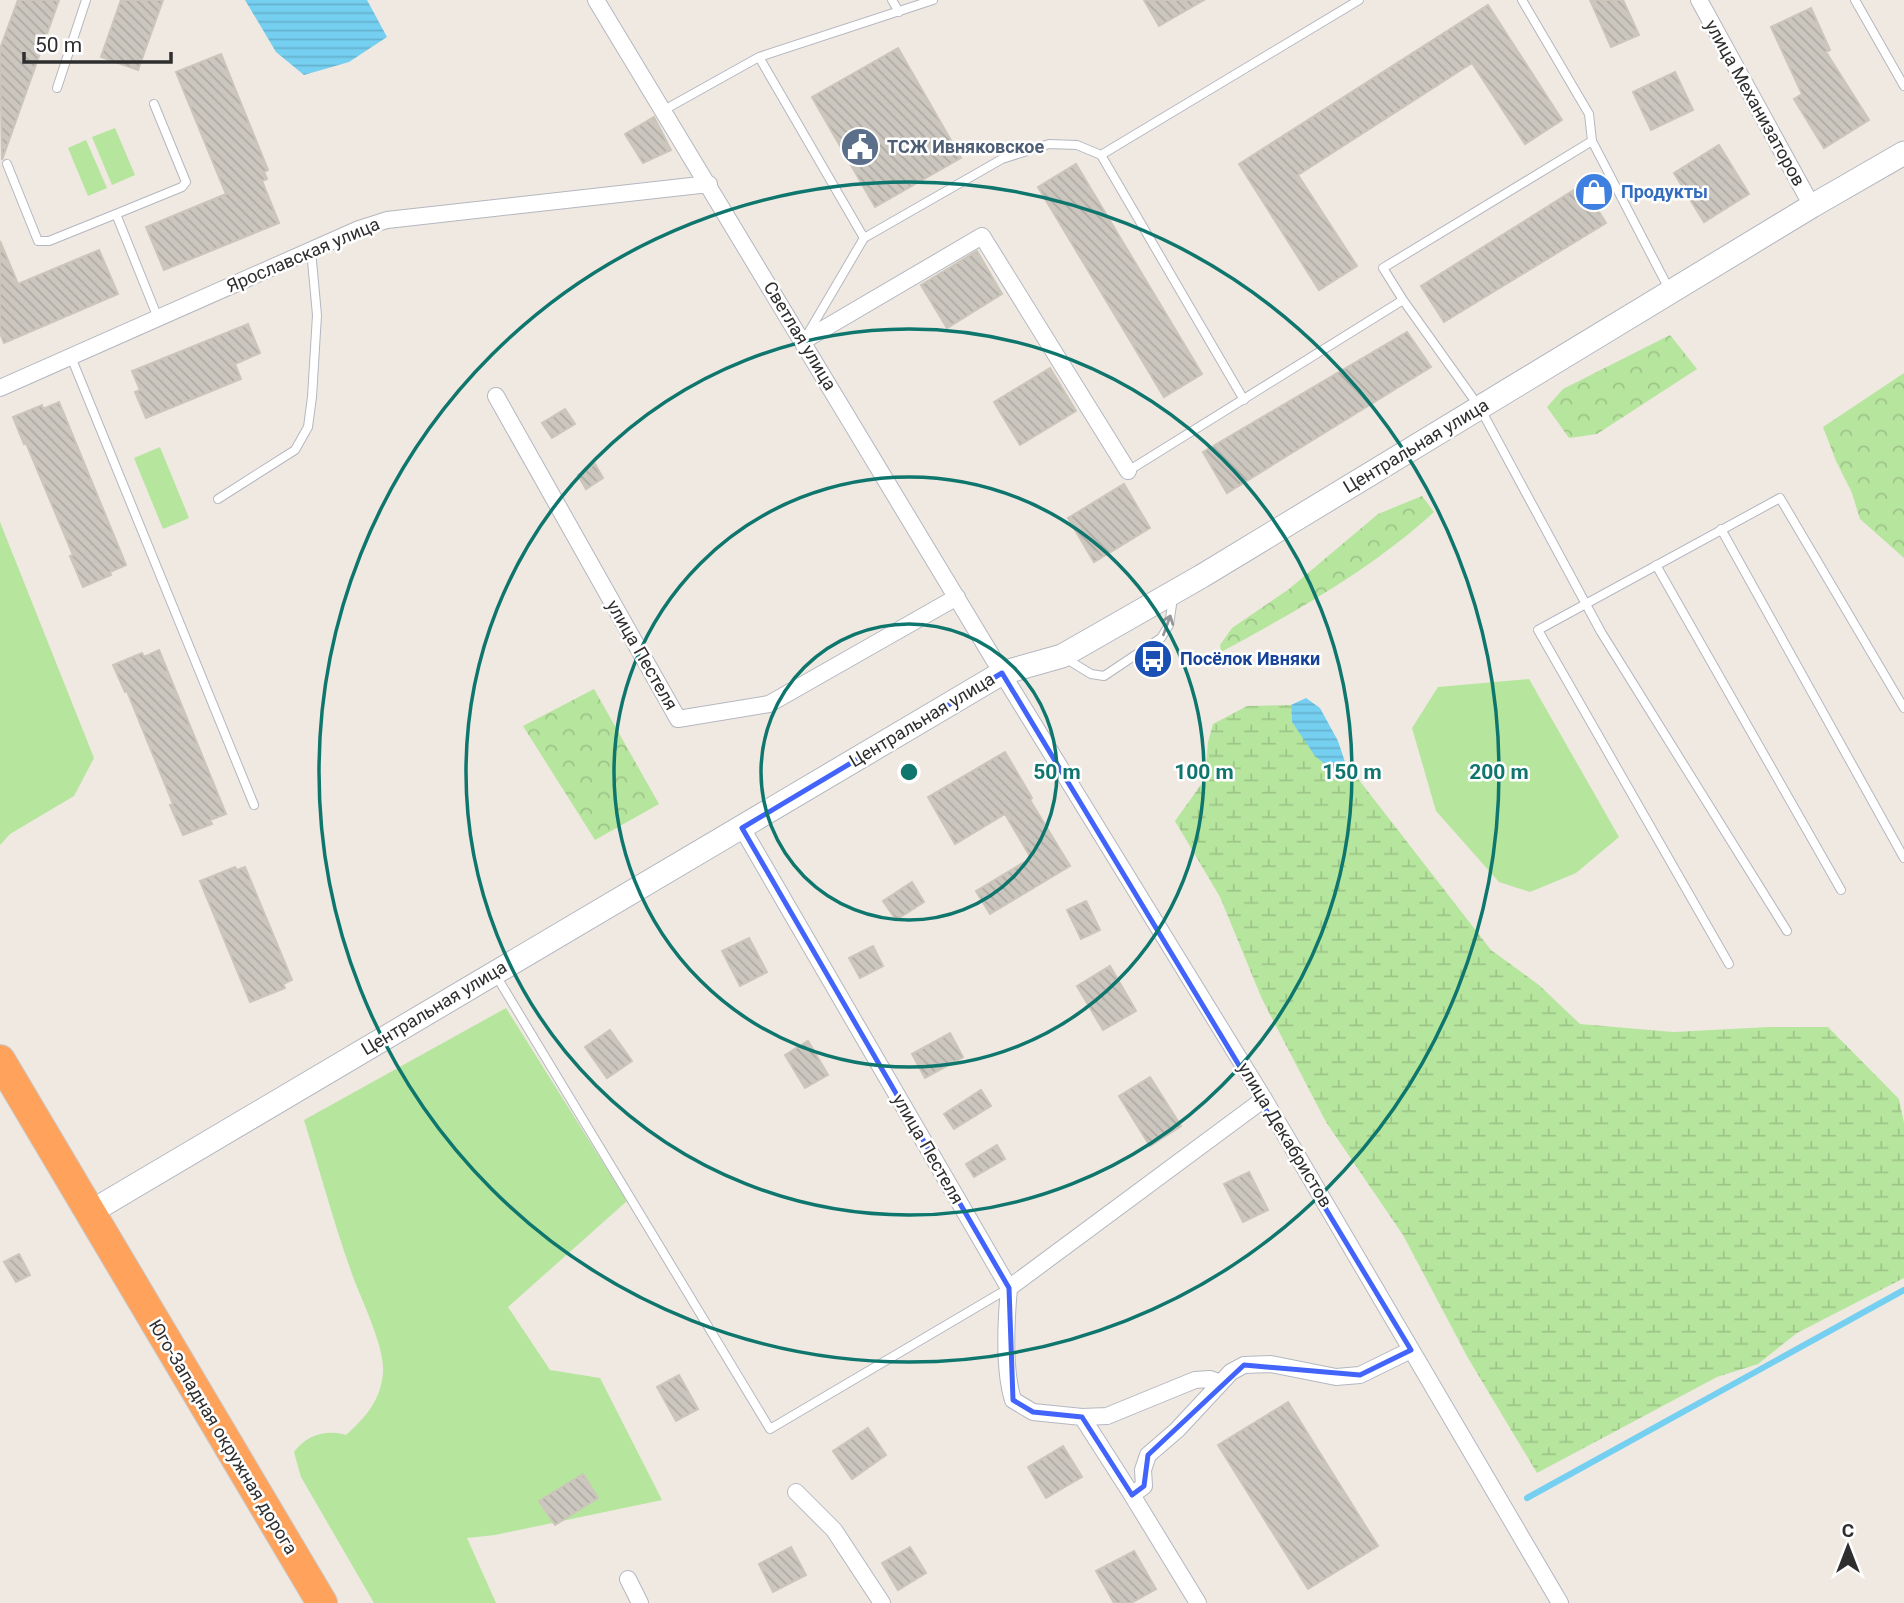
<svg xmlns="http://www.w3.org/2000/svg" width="1904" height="1603" font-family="Roboto,sans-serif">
	<defs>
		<pattern id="forest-crowns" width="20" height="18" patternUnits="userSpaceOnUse" patternTransform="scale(1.75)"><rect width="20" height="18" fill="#b6e59e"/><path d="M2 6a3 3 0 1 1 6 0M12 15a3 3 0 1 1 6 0" fill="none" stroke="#9dc588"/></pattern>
		<pattern id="wetland-marsh" width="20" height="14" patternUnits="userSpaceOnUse" patternTransform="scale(1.75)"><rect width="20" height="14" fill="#b6e59e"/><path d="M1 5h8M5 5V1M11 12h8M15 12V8" fill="none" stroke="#9dc588"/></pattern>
		<pattern id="water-rules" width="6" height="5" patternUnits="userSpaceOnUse" patternTransform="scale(1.75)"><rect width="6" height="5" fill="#75cff0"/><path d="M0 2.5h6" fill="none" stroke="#66b2ce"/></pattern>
		<pattern id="building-back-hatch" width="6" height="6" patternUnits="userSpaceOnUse" patternTransform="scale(1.75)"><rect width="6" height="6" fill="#cbc7bf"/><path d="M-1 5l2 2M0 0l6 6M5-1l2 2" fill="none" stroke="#afaba4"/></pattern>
	</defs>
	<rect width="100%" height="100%" fill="#efe9e1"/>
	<!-- green -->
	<path fill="#b6e59e" d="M115,128L135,175L112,185L92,137Z
		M86,140L107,188L88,196L68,148Z
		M160,447L189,518L163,529L134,458Z
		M0,522L94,758L74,796L10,834L0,845Z
		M1529,679L1619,837L1576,873L1530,892L1499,882L1436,811L1412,728L1438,687Z
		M506,1008L627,1201L508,1307L550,1370L600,1378L662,1500L495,1535L467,1538L496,1603H374L301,1477L294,1452C306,1435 327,1429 346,1435C366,1417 381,1400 383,1372C385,1347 361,1299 352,1274C334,1224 320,1171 304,1120Z"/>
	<!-- forest -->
	<path fill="url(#forest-crowns)" d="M1670,335L1697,369L1597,434L1569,438L1547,407L1563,389Z
		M1904,373V558L1860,519L1852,493L1836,461L1823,427Z
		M1422,496L1434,512C1372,569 1295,612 1221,652L1220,645L1232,628L1289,589L1378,514Z
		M594,689L659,804L595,840L523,726Z"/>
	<!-- wetland -->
	<path fill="url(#wetland-marsh)" d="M1291,705L1292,722L1332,771L1345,762L1491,950L1539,985L1580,1024L1673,1032L1769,1027H1828L1899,1099L1904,1123V1278L1797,1333L1758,1364L1717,1377L1537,1473L1468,1358L1403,1235L1326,1122L1262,999L1220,897L1175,821L1205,779L1208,742L1213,724L1247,706Z"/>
	<!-- water -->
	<path fill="url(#water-rules)" d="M245,0H367L387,37L349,62L304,75L276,52Z
		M1306,698L1320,708L1338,741L1345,762L1333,771L1315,756L1292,722L1291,705Z"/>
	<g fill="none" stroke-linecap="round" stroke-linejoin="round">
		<!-- stream -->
		<path stroke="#75cff0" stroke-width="6" d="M1527,1498L1904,1290"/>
	</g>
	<!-- building -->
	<path fill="url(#building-back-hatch)" stroke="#cbc5ba" stroke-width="2" d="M18,0H59L2,160L0,49Z
		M121,0H163L138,70L101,57Z
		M1144,0H1204L1159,26Z
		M1590,0H1623L1639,35L1611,47Z
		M1488,5L1562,120L1525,144L1472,63L1298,175L1357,266L1319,290L1239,164Z
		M1811,8L1830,50L1826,52L1869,120L1824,148L1794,99L1802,94L1771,27Z
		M898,48L961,158L875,207L812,97Z
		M221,54L268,170L264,172L267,179L262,181L279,223L164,270L146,227L226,194L176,72Z
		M1675,72L1693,110L1651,130L1633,92Z
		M654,117L671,150L643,163L625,134Z
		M1719,145L1749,194L1704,222L1674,173Z
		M1076,164L1202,374L1164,397L1038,187Z
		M1582,185L1606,223L1444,322L1421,286Z
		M0,241L18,284L99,250L118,294L4,343L0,333Z
		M977,251L1002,294L947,328L921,285Z
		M248,324L260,353L235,364L241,379L146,418L135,392L140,390L132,371Z
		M1407,332L1431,367L1227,493L1203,452Z
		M1050,368L1076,411L1020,445L994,402Z
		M59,402L126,565L110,572L111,575L83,587L70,556L73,555L26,443L24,444L13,417L42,405L43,409Z
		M565,409L575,424L552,438L542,423Z
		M595,464L603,478L586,489L578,475Z
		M1124,484L1150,528L1094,562L1068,518Z
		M159,650L226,814L210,820L212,824L183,835L170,805L173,804L127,691L125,692L113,665L142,653L144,657Z
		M1005,752L1032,798L1030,800L1070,866L990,914L976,891L1031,858L1005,814L955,844L928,797Z
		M235,867L237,870L245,867L292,980L283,984L285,988L250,1002L200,881Z
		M912,882L924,902L896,920L883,901Z
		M1086,901L1100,930L1081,939L1067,910Z
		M749,938L767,972L740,986L722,951Z
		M873,946L883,966L860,978L849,958Z
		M1110,966L1136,1011L1103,1030L1077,986Z
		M610,1030L632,1061L607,1078L585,1047Z
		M950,1033L963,1057L925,1078L912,1054Z
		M808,1041L828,1075L805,1088L785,1055Z
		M1150,1077L1181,1126L1150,1146L1119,1096Z
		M981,1090L991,1106L954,1129L944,1114Z
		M997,1145L1005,1159L974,1177L966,1164Z
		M1249,1172L1268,1210L1243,1222L1224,1184Z
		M19,1254L30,1275L16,1282L4,1262Z
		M679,1375L698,1409L676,1421L657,1387Z
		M1288,1402L1378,1546L1308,1589L1218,1445Z
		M868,1428L886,1455L852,1479L833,1451Z
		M1063,1446L1082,1477L1046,1498L1028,1467Z
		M583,1474L598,1498L555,1525L539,1501Z
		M791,1547L806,1575L773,1592L759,1564Z
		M910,1547L926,1573L898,1590L882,1563Z
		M1134,1551L1156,1589L1131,1603H1114L1096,1571Z"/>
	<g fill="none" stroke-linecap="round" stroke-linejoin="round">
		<!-- lane casing -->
		<g stroke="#b4b7c1" stroke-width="10">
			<path id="lane" d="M892,0L899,12
				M1522,0L1589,114L1592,141
				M1855,0L1904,86
				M759,57L864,238
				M57,88L86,0
				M154,104L186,182L182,187L116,214L158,318
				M664,110L759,57L933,0
				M7,164L38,241H49L116,214
				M1403,300L1480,408L1601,632L1787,931
				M807,335L864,238L1002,159L1049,144L1077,145L1101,155
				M71,357L254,805
				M1244,400L1101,155L1359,0
				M1128,471L1403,300L1383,268L1592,141L1669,289
				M218,499L295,450L308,427L312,397L317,315L311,250
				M1721,529L1904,858
				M1656,565L1841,890
				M1065,658L1091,674L1104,676L1161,638L1169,625L1173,598
				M1729,964L1538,630L1780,498L1904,708
				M495,974L770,1429L1009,1288"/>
		</g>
		<!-- street casing -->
		<g stroke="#b4b7c1" stroke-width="18">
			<path id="street" d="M596,0L1002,673L1264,1099L1560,1603
				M1699,0L1812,206
				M803,341L982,236L1128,471
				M0,388L359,229L387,220L709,184
				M496,396L678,719L769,704L957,597
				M742,828L1009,1288
				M1082,1417L1107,1416L1195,1380L1210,1379L1221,1383
				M796,1492L834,1530L882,1603
				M1132,1495L1082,1417L1033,1412L1013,1400C1003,1368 1006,1321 1009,1288L1264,1099
				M628,1579L640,1603
				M1198,1603L1132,1495L1144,1486L1143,1470L1148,1455L1177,1430L1231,1372L1244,1365L1271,1364L1336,1377L1360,1375L1411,1350"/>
		</g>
		<!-- secondary casing -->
		<g stroke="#b4b7c1" stroke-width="25">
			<path id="secondary" d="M89,1213L1002,673L1062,656L1202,576L1812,206L1904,153"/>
		</g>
		<!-- highway casing -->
		<g stroke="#c9c9c9" stroke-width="32">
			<path id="highway" d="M0,1060L322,1603"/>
		</g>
		<!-- lane -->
		<use href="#lane" stroke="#fff" stroke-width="8"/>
		<!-- street -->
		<use href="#street" stroke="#fff" stroke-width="16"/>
		<!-- secondary -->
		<use href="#secondary" stroke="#fff" stroke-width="23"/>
		<!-- highway -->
		<use href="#highway" stroke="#ffa35c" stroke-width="30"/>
	</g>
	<!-- one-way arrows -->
	<defs><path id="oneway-shaft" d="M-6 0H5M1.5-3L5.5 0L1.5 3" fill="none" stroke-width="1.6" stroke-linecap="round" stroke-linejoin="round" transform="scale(1.75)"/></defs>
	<use stroke="#969696" href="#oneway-shaft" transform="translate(1167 625) rotate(-70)"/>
	<!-- marked area -->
	<path fill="none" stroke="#4264fb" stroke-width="5" stroke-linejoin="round" d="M1002,673L1411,1350L1360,1375L1244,1365L1148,1455L1144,1486L1132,1495L1082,1417L1033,1412L1013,1400L1009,1288L742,828Z"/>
	<!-- distance rings -->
	<g fill="none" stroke="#0f766e" stroke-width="3.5">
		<circle cx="909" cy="772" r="148"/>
		<circle cx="909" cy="772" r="295"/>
		<circle cx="909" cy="772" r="443"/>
		<circle cx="909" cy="772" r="590"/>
	</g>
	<!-- icons -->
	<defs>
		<g id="civic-disc" transform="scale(2.0125)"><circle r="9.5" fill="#5c6f8a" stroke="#fff"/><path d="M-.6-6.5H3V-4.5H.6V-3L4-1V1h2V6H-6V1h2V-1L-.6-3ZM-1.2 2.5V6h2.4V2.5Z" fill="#fff"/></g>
		<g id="shop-disc" transform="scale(2.0125)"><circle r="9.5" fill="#3f7fe0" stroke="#fff"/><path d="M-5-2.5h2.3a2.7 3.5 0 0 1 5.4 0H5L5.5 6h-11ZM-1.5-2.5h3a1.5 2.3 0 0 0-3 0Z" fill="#fff"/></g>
		<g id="bus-disc" transform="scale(2.0125)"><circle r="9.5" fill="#1a4fb4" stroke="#fff"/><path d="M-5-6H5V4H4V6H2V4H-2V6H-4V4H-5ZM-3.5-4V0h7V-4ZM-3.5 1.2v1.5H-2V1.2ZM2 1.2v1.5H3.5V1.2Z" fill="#fff"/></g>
	</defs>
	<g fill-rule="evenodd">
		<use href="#civic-disc" x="860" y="147"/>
		<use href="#shop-disc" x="1594" y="192"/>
		<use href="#bus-disc" x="1153" y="659"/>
	</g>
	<g text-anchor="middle" stroke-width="5" stroke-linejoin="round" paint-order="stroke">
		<!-- street labels -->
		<g font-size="18" fill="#2e2e2e" stroke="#fff">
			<text transform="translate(1755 103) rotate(61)" y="6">улица Механизаторов</text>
			<text transform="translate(303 255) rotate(-23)" y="6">Ярославская улица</text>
			<text transform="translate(800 336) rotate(59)" y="6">Светлая улица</text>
			<text transform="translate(1416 446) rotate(-31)" y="6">Центральная улица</text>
			<text transform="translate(642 655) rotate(60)" y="6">улица Пестеля</text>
			<text transform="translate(922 720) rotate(-31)" y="6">Центральная улица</text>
			<text transform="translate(434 1008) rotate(-31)" y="6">Центральная улица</text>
			<text transform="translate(1285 1135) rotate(59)" y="6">улица Декабристов</text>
			<text transform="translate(928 1149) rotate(60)" y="6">улица Пестеля</text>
			<text transform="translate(223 1437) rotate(59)" y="6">Юго-Западная окружная дорога</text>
		</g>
		<!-- service labels -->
		<g font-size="18" font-weight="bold" fill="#4e5e75" stroke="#fff" text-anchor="start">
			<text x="887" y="153">ТСЖ Ивняковское</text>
		</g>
		<!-- shop labels -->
		<g font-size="18" font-weight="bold" fill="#366cbe" stroke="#fff" text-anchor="start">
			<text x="1621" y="198">Продукты</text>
		</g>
		<!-- transit labels -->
		<g font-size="18" font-weight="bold" fill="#164399" stroke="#fff" text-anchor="start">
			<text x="1180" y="665">Посёлок Ивняки</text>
		</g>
	</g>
	<circle cx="909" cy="772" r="10" fill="#0f766e" stroke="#fff" stroke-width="3.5"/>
	<g font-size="21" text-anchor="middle" font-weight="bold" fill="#0f766e" stroke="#fff" stroke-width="5" stroke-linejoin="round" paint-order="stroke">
		<text x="1057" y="779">50 m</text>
		<text x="1204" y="779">100 m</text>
		<text x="1352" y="779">150 m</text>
		<text x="1499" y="779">200 m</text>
	</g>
	<!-- north arrow -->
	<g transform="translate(1848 1547)" stroke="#ffffff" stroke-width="5" paint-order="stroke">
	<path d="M0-5L12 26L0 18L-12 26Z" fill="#2e2e2e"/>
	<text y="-10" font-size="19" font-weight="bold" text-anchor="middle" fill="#2e2e2e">С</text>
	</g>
	<!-- scale -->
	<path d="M24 52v10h147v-10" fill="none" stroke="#2e2e2e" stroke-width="3.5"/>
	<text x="35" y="52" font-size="21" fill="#2e2e2e" stroke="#ffffff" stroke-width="5" paint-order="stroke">50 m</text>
</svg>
